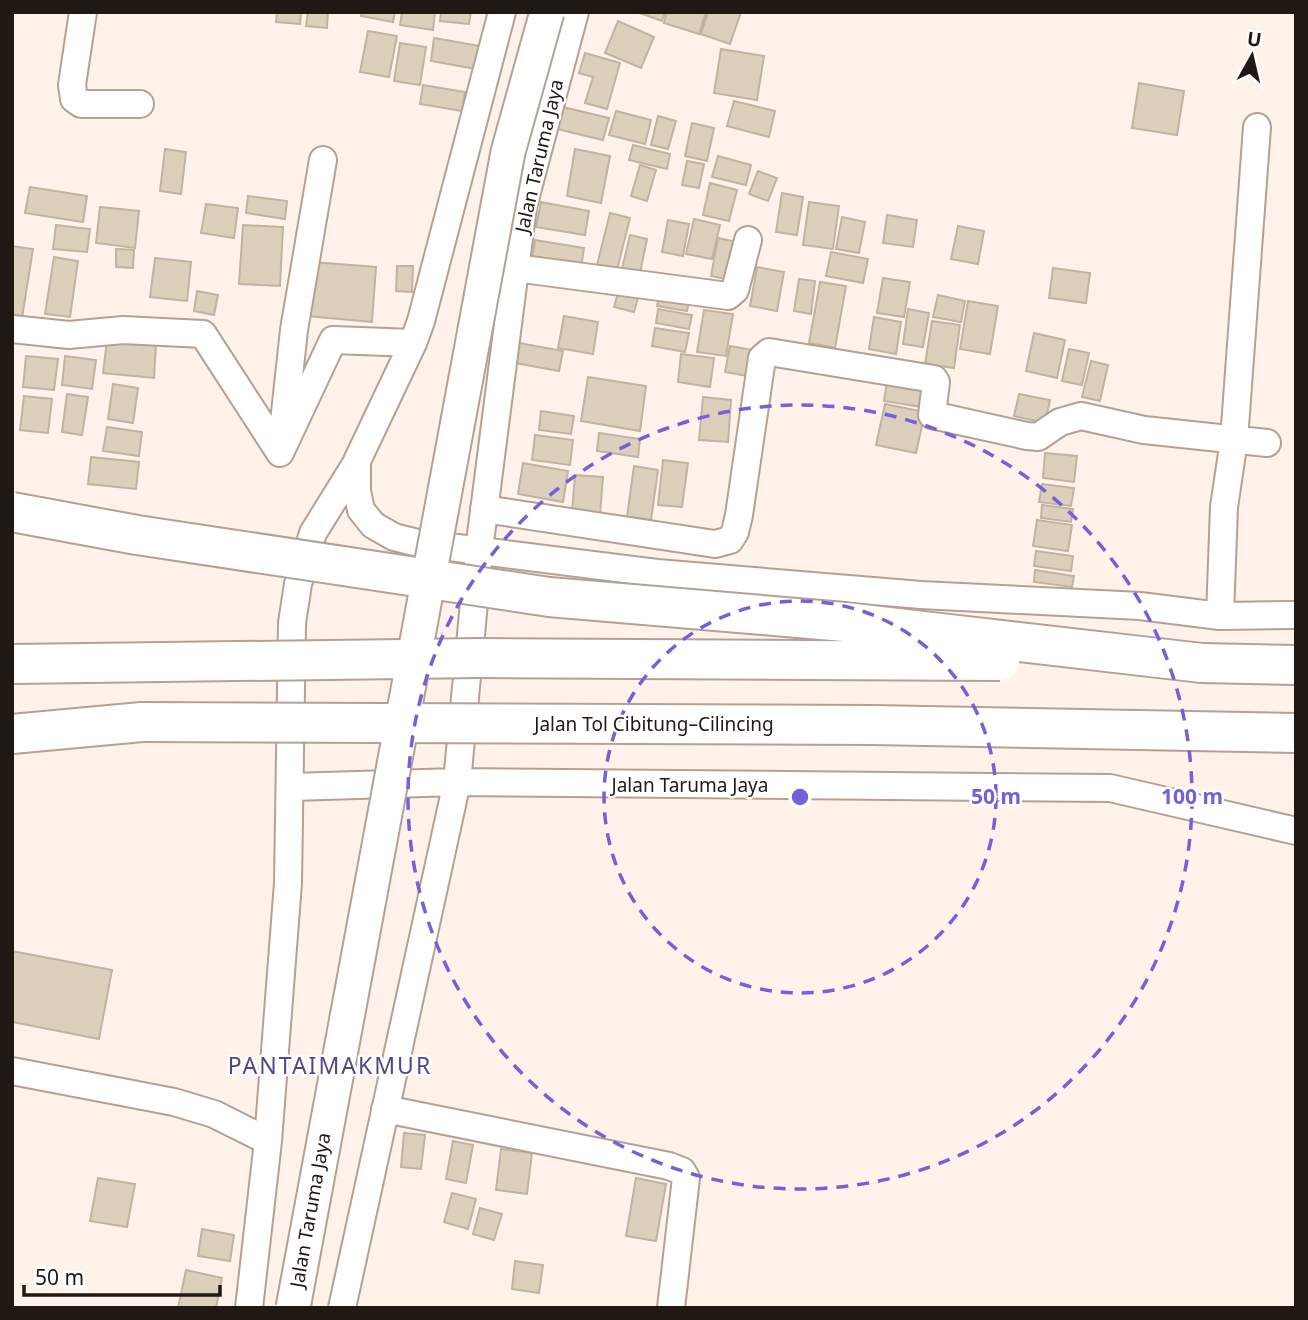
<svg xmlns="http://www.w3.org/2000/svg" width="1308" height="1320" font-family="'Noto Sans',sans-serif">
	<rect width="100%" height="100%" fill="#fff2ea"/>
	<!-- building -->
	<path fill="#dccfbc" stroke="#c0b3a1" stroke-width="2" d="M277,12H301L300,24L276,22Z
		M308,12H328L327,28L306,26Z
		M362,12H395L393,22L361,16Z
		M402,12H435L433,30L400,25Z
		M441,12H471L469,24L440,21Z
		M637,12H665L662,21Z
		M667,12H706L699,34L664,23Z
		M708,12H741L730,44L701,34Z
		M618,21L654,37L641,68L605,53Z
		M368,31L397,36L389,77L360,72Z
		M434,38L480,46L476,69L431,61Z
		M400,43L426,47L420,85L394,81Z
		M721,49L764,56L757,100L714,93Z
		M585,53L620,63L607,109L585,103L593,77L579,73Z
		M1139,83L1184,91L1177,135L1132,128Z
		M423,85L465,92L462,111L420,104Z
		M734,101L775,111L769,137L727,126Z
		M563,107L609,118L603,140L557,129Z
		M616,111L651,120L645,144L609,135Z
		M658,116L676,121L668,149L651,145Z
		M692,123L714,128L707,161L685,156Z
		M633,145L670,154L667,169L629,160Z
		M165,149L186,152L181,194L160,191Z
		M575,149L610,156L601,203L567,196Z
		M718,156L751,165L746,185L712,177Z
		M687,161L704,164L699,188L682,185Z
		M640,165L656,170L647,201L631,196Z
		M758,171L777,178L768,201L749,194Z
		M710,183L737,190L729,221L703,215Z
		M30,187L87,196L83,222L25,213Z
		M782,193L803,197L797,235L776,232Z
		M248,196L287,201L285,219L246,213Z
		M541,202L589,211L585,235L536,227Z
		M809,202L839,206L833,249L803,245Z
		M206,204L238,208L234,238L201,233Z
		M100,207L139,211L135,248L96,243Z
		M610,213L630,218L617,270L597,265Z
		M887,215L917,220L913,247L883,243Z
		M842,217L865,222L859,253L836,249Z
		M694,219L720,225L712,259L686,254Z
		M668,220L689,224L683,256L662,252Z
		M56,225L90,229L87,252L53,249Z
		M243,225L283,227L280,286L239,284Z
		M958,226L984,231L978,264L951,259Z
		M630,235L647,239L640,273L622,269Z
		M718,238L742,243L735,281L711,276Z
		M535,240L584,248L580,275L531,266Z
		M12,246L33,249L22,318L12,317Z
		M116,249L134,250L133,268L116,267Z
		M831,252L868,259L863,283L826,276Z
		M54,257L78,261L70,317L45,314Z
		M155,258L191,262L187,301L150,297Z
		M312,262L376,267L372,322L307,316Z
		M397,266H413L412,292L396,291Z
		M757,267L784,272L777,311L750,306Z
		M1053,268L1090,273L1086,303L1049,298Z
		M883,278L910,282L904,317L877,313Z
		M799,279L815,281L811,314L794,311Z
		M621,282L641,287L634,312L614,307Z
		M820,282L846,286L835,348L809,343Z
		M661,287L691,293L687,311L657,306Z
		M197,291L218,295L214,315L194,311Z
		M938,295L965,301L961,322L933,317Z
		M968,301L998,306L990,354L960,349Z
		M658,309L692,315L689,329L656,323Z
		M908,309L929,313L923,347L903,344Z
		M704,310L733,314L726,356L697,352Z
		M564,316L598,322L593,354L558,348Z
		M874,317L901,322L896,354L869,349Z
		M932,321L960,325L954,368L925,364Z
		M655,328L689,333L685,352L652,346Z
		M1034,333L1065,340L1057,378L1026,371Z
		M107,340L156,344L154,378L103,373Z
		M519,343L563,351L559,371L515,363Z
		M730,346L758,351L753,377L725,372Z
		M1069,349L1089,353L1082,385L1062,381Z
		M681,354L714,358L710,387L678,382Z
		M26,356L58,359L54,390L23,387Z
		M65,356L96,360L92,389L62,385Z
		M1091,361L1108,365L1100,401L1082,397Z
		M888,374L932,380L928,408L884,401Z
		M588,377L646,386L640,431L581,421Z
		M113,384L138,388L133,423L108,419Z
		M67,394L88,397L82,435L62,432Z
		M1019,394L1050,400L1045,423L1014,416Z
		M24,396L52,399L48,433L20,430Z
		M703,397L731,400L728,442L699,440Z
		M885,404L925,412L916,453L876,445Z
		M541,411L574,416L571,434L539,430Z
		M107,427L142,432L139,456L103,451Z
		M599,433L640,439L638,457L597,451Z
		M535,435L573,440L570,465L532,460Z
		M1045,453L1077,456L1074,482L1043,478Z
		M91,457L139,462L136,489L88,484Z
		M663,460L688,463L682,507L658,505Z
		M523,463L568,471L563,502L518,494Z
		M634,466L658,470L651,520L627,517Z
		M575,475L603,477L600,515L572,513Z
		M1042,484L1074,488L1071,506L1039,502Z
		M1042,505L1073,509L1071,522L1041,518Z
		M1037,520L1072,525L1068,551L1033,546Z
		M1036,551L1073,556L1071,571L1034,566Z
		M1035,570L1074,576L1072,587L1034,582Z
		M12,951L112,970L99,1039L12,1022Z
		M404,1133L425,1135L421,1169L401,1167Z
		M453,1141L473,1145L466,1183L446,1179Z
		M501,1149L532,1153L527,1194L496,1190Z
		M98,1178L135,1184L127,1227L90,1221Z
		M636,1178L666,1184L656,1241L626,1236Z
		M452,1193L476,1199L468,1229L444,1222Z
		M480,1208L502,1214L494,1240L473,1234Z
		M202,1229L234,1235L230,1261L198,1256Z
		M515,1261L543,1265L539,1293L512,1289Z
		M186,1270L222,1278L216,1308H178Z"/>
	<g fill="none" stroke-linecap="round" stroke-linejoin="round">
		<!-- minor casing -->
		<g stroke="#b4a194" stroke-width="30">
			<path id="minor" d="M83,12L72,85L74,99L81,104H140
				M502,12L421,321L413,343L357,461V491L361,510L373,525L394,537L418,543L657,573L921,595L1140,606L1220,616L1296,615
				M515,268L728,296L735,290L748,240
				M12,329L69,335L123,330L203,334L280,453L333,340L413,343
				M283,431L294,330L323,160
				M484,509L715,544L730,540L735,532L739,515L762,358L769,352L934,379L936,382L932,415L1027,436L1038,437L1060,422L1081,416L1144,430L1267,443
				M1220,616L1224,507L1234,440L1257,127
				M291,787L457,782L479,550L523,207L575,12
				M12,1071L174,1102L214,1114L268,1141
				M385,1109L669,1166L682,1171L686,1178L671,1308
				M249,1308L268,1141L288,883L292,623L298,584L313,533L357,462
				M342,1308L457,782L1110,788L1296,831"/>
		</g>
		<!-- highway casing -->
		<g stroke="#b4a194" stroke-width="42">
			<path id="highway" d="M1202,663L1296,665
				M12,734L142,722"/>
		</g>
		<!-- minor -->
		<use href="#minor" stroke="#fff" stroke-width="26"/>
		<!-- highway -->
		<use href="#highway" stroke="#fff" stroke-width="38"/>
		<!-- major-bridge casing -->
		<g stroke="#b4a194" stroke-width="37" stroke-linecap="butt">
			<path id="major-bridge" d="M293,1308L508,152L547,12"/>
		</g>
		<!-- highway-bridge casing -->
		<g stroke="#b4a194" stroke-width="42" stroke-linecap="butt">
			<path id="highway-bridge" d="M12,512L137,535L549,597L845,622L1202,663
				M12,664L480,658L1000,661
				M142,722L873,725L1296,733"/>
		</g>
		<!-- major-bridge -->
		<use href="#major-bridge" stroke="#fff" stroke-width="33"/>
		<!-- highway-bridge -->
		<use href="#highway-bridge" stroke="#fff" stroke-width="38"/>
	</g>
	<!-- distance rings -->
	<g fill="none" stroke="#7361db" stroke-width="3.5" stroke-dasharray="12 9">
		<circle cx="800" cy="797" r="196"/>
		<circle cx="800" cy="797" r="392"/>
	</g>
	<g text-anchor="middle" stroke-width="5" stroke-linejoin="round" paint-order="stroke">
		<!-- street labels -->
		<g font-size="19" fill="#1f1813" stroke="#fff">
			<text transform="translate(539 156) rotate(-77)" y="7">Jalan Taruma Jaya</text>
			<text x="654" y="731">Jalan Tol Cibitung–Cilincing</text>
			<text x="690" y="792">Jalan Taruma Jaya</text>
			<text transform="translate(310 1210) rotate(-80)" y="7">Jalan Taruma Jaya</text>
		</g>
		<!-- quarter labels -->
		<g font-size="23" letter-spacing="2" fill="#4f4887" stroke="#fff">
			<text x="330" y="1074">PANTAIMAKMUR</text>
		</g>
	</g>
	<circle cx="800" cy="797" r="10" fill="#7361db" stroke="#fff" stroke-width="3.5"/>
	<g font-size="21" text-anchor="middle" font-weight="bold" fill="#7361db" stroke="#fff" stroke-width="5" stroke-linejoin="round" paint-order="stroke">
		<text x="996" y="804">50 m</text>
		<text x="1192" y="804">100 m</text>
	</g>
	<!-- border -->
	<rect width="1308" height="1320" fill="none" stroke="#1f1813" stroke-width="28"/>
	<!-- north arrow -->
	<g transform="translate(1252 56) rotate(8)" stroke="#ffffff" stroke-width="5" paint-order="stroke">
	<path d="M0-5L12 26L0 18L-12 26Z" fill="#1f1813"/>
	<text y="-10" font-size="19" font-weight="bold" text-anchor="middle" fill="#1f1813">U</text>
	</g>
	<!-- scale -->
	<path d="M24 1285v10h196v-10" fill="none" stroke="#1f1813" stroke-width="3.5"/>
	<text x="35" y="1285" font-size="21" fill="#1f1813" stroke="#ffffff" stroke-width="5" paint-order="stroke">50 m</text>
</svg>
